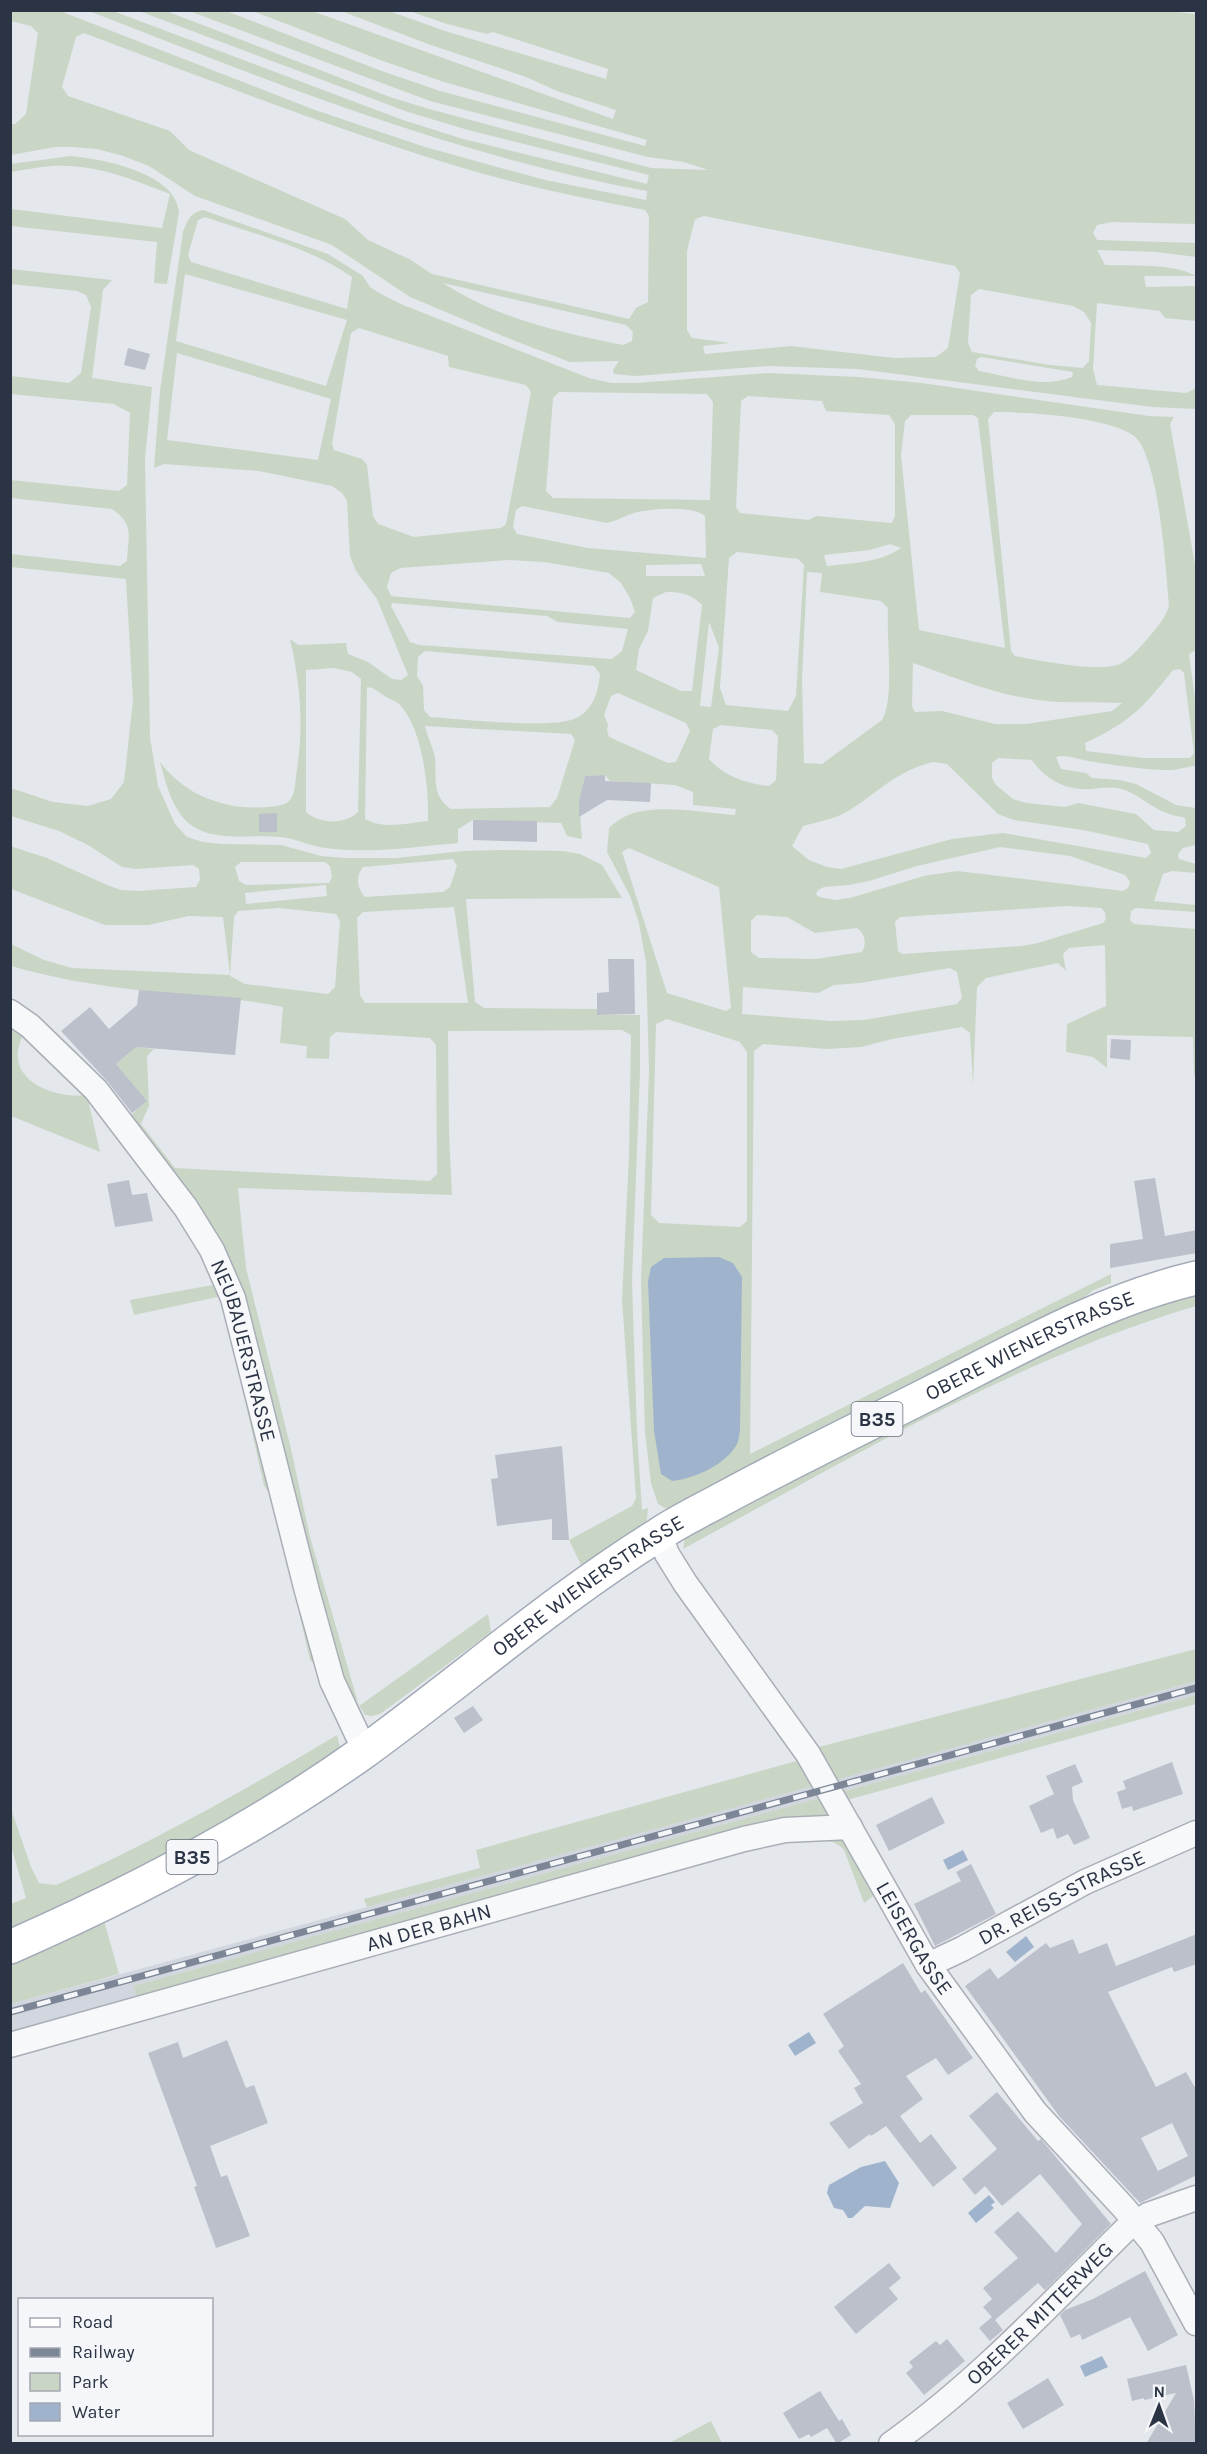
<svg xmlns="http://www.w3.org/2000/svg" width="1207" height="2454" font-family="Karla,sans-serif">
	<rect width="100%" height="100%" fill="#e4e7ec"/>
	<!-- built -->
	<path fill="#d2d6de" d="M1196,1681V1695L133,1986L138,2005L11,2040V2004Z"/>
	<!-- green -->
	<path fill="#c9d6c5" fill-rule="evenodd" d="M1157,10L1196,14V224L1112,222L1097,225L1093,233L1097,240L1196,243V257L1157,252L1097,250L1105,265C1131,266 1174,263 1196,276H1144L1146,287L1196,286V321L1165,318L1160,311L1097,303L1093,369L1097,385L1186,393L1196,388V409L1152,407L858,369L768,366L636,376L614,374L613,370L619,361L570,362L510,339L410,297L332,245L195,196L149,166L123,156L97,149L73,147H55L11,155V124H15L26,114L38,33L31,26L11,21V11H60L315,110L425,147L545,180L646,200L647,191C453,155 271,82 89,11H113L403,120L463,139L647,184L649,175L468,130L408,112L139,11H166L390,97L429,109L651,168L708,170L684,162L648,157L430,101L189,11H226L379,70L440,91L645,146L647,140L444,82L383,61L253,11H312L613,119L616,110L557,91L526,77L428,44L341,11H389L445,31L606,79L608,69L493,32L487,34L447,24L409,11ZM84,33C215,82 346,134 480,173C534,188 589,199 645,210L649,216L648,302L636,308L629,319L432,274L409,259L368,240L345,219L189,150L170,131L68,96L62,87L76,37ZM704,216L955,266L960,273L948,348L936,357L894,358L791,346L705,354L703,346L730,343L692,338L687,330V251L695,219ZM443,283L626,325L633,332L632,341L623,345C560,332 498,319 443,283ZM979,289L1073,306L1084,312L1091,323L1089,361L1083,368L1050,365L972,352L968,343L971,295ZM981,357L1073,372L1072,377C1044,389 1008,376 979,371L975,366L977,359Z
		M71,156C103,159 176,173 179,212L167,284L154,283L157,242L11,226V209L162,228L170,194C132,179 93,163 52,166C38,167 24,170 11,172V164Z
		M203,210L328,254L363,276L370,287L379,293L403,305L589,378L611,383H636L768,373L858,377L922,383L1149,416L1174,417L1170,424L1196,570V650L1189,654L1196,705V766C1189,766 1185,768 1179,769C1162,773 1107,764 1088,761C1077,759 1066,754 1056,757L1061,769L1086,773L1092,778L1120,780L1136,784L1176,805L1196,808V845L1183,848L1178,854L1179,859L1196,864V873L1172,871L1163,874L1154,901L1196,905V912L1136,908L1131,911L1130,920L1134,924L1196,929V1075H1194L1193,1037L1107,1035V1068L1093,1057L1066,1052L1067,1024L1106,1006L1105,945L1069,948L1063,954L1066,971L1058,963L986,978L977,987L973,1085L970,1033L962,1027L892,1039L861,1047L827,1049L763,1044L754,1051L750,1454L1111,1274V1283L1094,1290L1072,1306L669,1510L658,1504L651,1483L645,1432L641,1281L649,1072L646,962L639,923L630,896L607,852L609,828C613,824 618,820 624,817C652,802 704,813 735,815L736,809L693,805V792L675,785L610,781L605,775L585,776L579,801L582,839L567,836L561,823L473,820L458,829V843C414,847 369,854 325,848C310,846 295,838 280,837C253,834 218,842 194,827C173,814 166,784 160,762C179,787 203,800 234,806C244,808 280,809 288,802C295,796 295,785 296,776C304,727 301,687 290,639L298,645L346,643L348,654L368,662L392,679L401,680L408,675L377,599L356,571L350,556L347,501L342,493L332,486L259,471L164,464L154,468L160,391L183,232C188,220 190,213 203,210ZM205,217C254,234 309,247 352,277L347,309L191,262L188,255L198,220ZM185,274L347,320L326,386L176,341ZM359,328L448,356L449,367L526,385L531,392L506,524L501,528L414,537L378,524L373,516L367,465L362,459L334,450L332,444L351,333ZM177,353L331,399L318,460L167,440ZM559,392L707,394L713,402L710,500L553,498L546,491L553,398ZM748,396L822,401L826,411L889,415L895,424V516L892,523L816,516L809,520L740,513L736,507L741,401ZM994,412C1026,412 1109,417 1134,436C1159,455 1166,572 1169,606C1165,619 1158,626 1149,637C1141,646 1133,656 1122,663C1103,674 1038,660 1015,656L1011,651L988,419ZM911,415H973L978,418L1005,648L919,630L901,455L905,421ZM522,506L607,523C617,521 624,516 634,513C650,509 691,505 705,516L706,558L588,548L517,534L513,527L516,510ZM890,544L901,548C879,563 852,563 827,566L824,555L870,550ZM737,552L798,559L804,565L796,696L788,711L726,705L720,688L729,558ZM509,560L544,562L609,573L621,583L630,598L635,612L630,618L391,596L387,587L391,573L400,568ZM701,564L705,576H646V565ZM807,572L822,573L820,592L881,601L888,608C886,637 895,699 882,720L822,764L804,763L802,679ZM666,592C682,592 691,594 702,605L692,691H681L636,670L639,649L648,631L653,598ZM392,603L547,616L558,622L628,629L622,651L612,659L419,645L410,642L391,606ZM709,622L719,648L711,707L700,706ZM425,651L594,666L600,674C598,693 593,711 574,719C550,729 459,719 430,717L424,710L423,686L417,676L418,657ZM913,663C954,677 995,695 1038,700C1066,704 1094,701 1122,703L1112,711L1026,724H995L942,711L915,712L912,706ZM334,668L352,672L361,679L358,812C345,825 319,824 306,812V670ZM1180,669L1184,673L1194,753L1190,758H1144L1086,751L1085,743C1130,722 1143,708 1173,670ZM367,687C375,688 377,691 383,695C388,699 395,700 399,704C423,728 429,789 428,821C406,823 386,830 365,819ZM618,693L686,723L690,731L676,762L668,763L609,737L607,730L608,725L604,715L611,696ZM721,725L772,730L778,736L776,780L769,786C748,784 723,776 709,759L713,729ZM425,726L571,734L575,740L557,798L550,807L451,809C431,796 437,778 435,758C433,747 427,736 425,726ZM998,758L1032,760C1045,779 1066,791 1091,789C1102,788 1111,786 1122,789C1139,794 1151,808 1167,813C1172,816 1179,816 1185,818L1186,826L1178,832L1154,830L1136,814L1078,803L1065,807L1026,803L1013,799L996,785L992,778V763ZM933,762L947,764L998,814L1014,820L1083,830L1148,844L1151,853L1146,858L1003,833L952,839L841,869L827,867L809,860L792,846L803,826C818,822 835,819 848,811C879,792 896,771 933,762ZM1000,847L1070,856L1125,875L1130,882L1128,888L1123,891L957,871L924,876L850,898L835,900L819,897L816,894L818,890L824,887L849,885L869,881L917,866ZM629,848L719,887L731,1008L726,1011L667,993L622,852ZM1067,906L1101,908L1105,912L1106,919L1103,923L1038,943L1022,946L902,954L898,951L895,922L900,917ZM757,915L787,917L815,933L857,928C865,934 867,943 862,952L816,959L759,958L751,952V921ZM950,968L957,972L962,998L957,1004L864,1020L831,1021L742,1014L743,987L818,993L834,985L860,983ZM667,1019L740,1042L747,1052V1221L740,1227L659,1223L651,1215L656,1024Z
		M11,269L112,280L103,290L92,378L152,387L145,459L150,737L158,786L175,824L187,837L203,842L222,844L281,845L321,856L346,858H396L464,851L501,850L563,851L580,854L602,865L622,898L466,899L475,1002L484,1008L597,1009L598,1015H640V1072L632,1281L637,1433L642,1510L648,1508L647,1519L643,1527L582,1567L569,1540L632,1506L636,1498L622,1299L629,1155L631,1035L622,1030L448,1031L449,1134L452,1195L238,1188L246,1268L291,1449L310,1537L359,1706L488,1614L491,1632L380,1714L371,1716L365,1715L343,1678L314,1588L246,1310L128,1118L146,1101L116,1064L136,1047L154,1049L147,1056L149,1106L141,1124L175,1168L430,1181L437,1174L436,1045L430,1038L336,1032L330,1037L329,1059L306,1058L307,1046L280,1043L283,1007C233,997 187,996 137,990C94,985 52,978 11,966V944L44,960L72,968L230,975L223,917L189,916L148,925H105L11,889L10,846L47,858L107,885L121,890L138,891L196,887L200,880L199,869L193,865L136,869L122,867L88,845L59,831L11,816V788L53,802L88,806L111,799L124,782L133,700L126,579L11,567V554L120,566L127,561C128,535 135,525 112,509L11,498L10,480L119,491L127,485L130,413L114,404L11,394V376L69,383L81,373L91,307L86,295L77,291L11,284ZM453,859L457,866L450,887L443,892L365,897C357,888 355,877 363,867ZM241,862H325L330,866L332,877L329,883L246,885L239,881L235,867ZM326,885L327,896L246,904L245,893ZM454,907L468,1003H365L360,995L357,918L363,912ZM279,908L336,914L340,921L335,987L328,994L245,984L230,976L234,917L238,911Z
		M10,1023L24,1033C0,1078 51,1099 87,1095L100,1152L11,1116Z
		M218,1284L227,1300L320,1670L310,1660L272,1496L264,1486L222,1296L134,1315L130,1300Z
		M1196,1289V1306C1014,1360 849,1459 683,1549L685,1539L692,1531L1041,1349Z
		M1196,1649V1681L835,1780L815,1748Z
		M1196,1695V1704L847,1800L841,1792Z
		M337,1735L340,1748L241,1818L11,1936V1904L26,1898L11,1846L10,1806L31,1867L39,1883L56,1885C154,1842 245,1790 337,1735Z
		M800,1760L816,1785L367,1907L364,1899L480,1868L476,1850Z
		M823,1797L831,1814L828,1820L138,2005L133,1986Z
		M843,1838L876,1894L864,1903L844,1850C833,1836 810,1840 794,1840Z
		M103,1917L119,1974L11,2004V1959Z
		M711,2421L722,2443H672L671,2442Z"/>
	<!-- water -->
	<path fill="#9fb4cc" d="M719,1257L733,1263L742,1277L740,1430C739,1435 739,1440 737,1444C726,1465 693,1479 672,1481L661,1474L654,1431L648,1281L651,1267L664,1258Z
		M963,1850L968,1860L948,1870L943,1860Z
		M1026,1936L1034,1947L1015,1962L1006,1952Z
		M809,2032L816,2043L795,2056L788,2045Z
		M885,2161L899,2183L890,2208L865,2206L852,2218H848L843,2210L834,2208L827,2193L829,2185L861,2167Z
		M989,2195L995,2202L991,2205L994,2208L976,2223L968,2213Z
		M1102,2356L1108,2367L1085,2377L1080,2366Z"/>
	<!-- building -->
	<path fill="#bbc0ca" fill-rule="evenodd" d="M128,348L150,354L145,370L124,365Z
		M605,775V781L651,783L650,802L607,800L579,817V801L585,776Z
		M277,813V832H259V814Z
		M473,820L537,821V842L473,840Z
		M608,959H634L635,1014L597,1015V993L609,992Z
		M139,990L241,998L235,1055L136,1047L116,1064L147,1101L132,1113L107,1081L61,1031L90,1007L109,1029L137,1005Z
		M1111,1039L1131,1040L1130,1060L1110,1058Z
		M1155,1178L1165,1236L1197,1230V1253L1110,1268V1244L1143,1239L1134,1181Z
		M129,1180L132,1195L147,1193L153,1221L115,1227L107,1184Z
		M562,1446L569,1540H552V1519L497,1526L491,1479L498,1478L495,1455Z
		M473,1706L483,1720L464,1733L454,1718Z
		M1172,1762L1183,1794L1133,1811L1132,1806L1122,1809L1117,1792L1126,1789L1123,1781Z
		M1075,1764L1083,1782L1072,1787L1073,1800L1090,1838L1074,1845L1068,1834L1057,1839L1053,1828L1041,1833L1029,1806L1054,1794L1046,1776Z
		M932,1797L945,1823L889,1851L876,1825Z
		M971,1864L996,1914L935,1946L914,1904L961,1881L956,1872Z
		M1197,1934V1964L1174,1972L1172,1967L1108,1992L1156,2087L1186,2072L1197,2091V2175L1140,2203L1059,2116L965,1986L990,1968L998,1979L1046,1943L1050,1948L1073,1939L1079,1954L1107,1943L1116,1966ZM1172,2123L1188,2156L1158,2171L1141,2138Z
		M903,1963L921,1993L925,1990L973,2058L948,2075L936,2058L906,2076L923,2099L900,2116L920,2143L931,2134L957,2168L933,2187L886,2126L871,2136L870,2134L849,2149L829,2123L863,2103L854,2088L861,2084L838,2051L844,2046L823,2014Z
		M227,2040L246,2088L254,2085L268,2123L210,2146L221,2177L227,2175L250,2236L216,2248L194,2187L197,2186L148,2053L178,2042L183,2058Z
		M997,2092L1038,2141L1041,2139L1111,2224L1045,2290L1038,2283L995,2320L1003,2330L990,2341L979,2328L992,2317L983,2307L992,2299L983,2288L1018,2258L994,2232L1018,2211L1056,2253L1082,2224L1040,2174L1002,2206L985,2186L975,2195L962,2179L997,2149L969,2116Z
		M889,2263L901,2278L889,2288L898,2299L856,2334L834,2307Z
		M1145,2271L1178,2335L1148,2351L1130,2317L1082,2340L1080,2334L1071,2338L1060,2315L1065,2310L1093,2299Z
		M947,2339L965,2361L924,2395L906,2373L913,2367L909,2362L936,2341L940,2345Z
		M1186,2365L1194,2400L1196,2444H1146L1176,2393L1144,2400V2398L1132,2401L1127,2379Z
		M1048,2378L1064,2405L1023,2429L1007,2403Z
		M820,2391L839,2421L842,2419L851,2435L837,2444L827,2428L811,2437L809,2434L799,2439L783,2413Z"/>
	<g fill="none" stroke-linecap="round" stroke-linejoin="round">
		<!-- street casing -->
		<g stroke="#a9aeb7" stroke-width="27">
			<g id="street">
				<path id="s1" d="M10,1012L30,1026L96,1090L186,1208L212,1250L233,1298L307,1591L332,1681L365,1751"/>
				<path id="s2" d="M659,1533L667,1554L685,1583L808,1754L928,1965L1035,2112L1124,2208L1152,2242L1196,2323"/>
				<path id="s3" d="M928,1965L962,1949L1085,1882L1196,1833"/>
				<path id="s4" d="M10,2045L744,1839L785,1830L850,1827"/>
				<path id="s5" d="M891,2444C977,2383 1050,2304 1125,2230L1148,2215L1196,2198"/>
			</g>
		</g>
		<!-- primary casing -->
		<g stroke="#a3abb8" stroke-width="36">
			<g id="primary">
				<path id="s6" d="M10,1947C133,1893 256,1829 365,1751C463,1680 555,1599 658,1535C679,1521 702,1510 724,1498C792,1461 863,1427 932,1392C1017,1349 1103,1300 1196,1278"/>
			</g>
		</g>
		<!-- street -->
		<use href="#street" stroke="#f7f8fa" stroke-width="24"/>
		<!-- primary -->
		<use href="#primary" stroke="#fff" stroke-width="33"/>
		<!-- rail casing -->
		<g stroke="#7d8696" stroke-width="7">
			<path id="rail" d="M10,2012L1196,1688"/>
		</g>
		<!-- rail -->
		<use href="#rail" stroke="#f4f6f9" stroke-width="4.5" stroke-dasharray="14" stroke-linecap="butt"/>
	</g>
	<g text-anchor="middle" stroke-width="5" stroke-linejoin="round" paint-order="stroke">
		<!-- shield labels -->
		<g fill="#f4f6f9" stroke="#676e7b" stroke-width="1.5">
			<rect x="851.5" y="1402" width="51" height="34" rx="4.5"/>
			<rect x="166.5" y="1840" width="51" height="34" rx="4.5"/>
		</g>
		<g font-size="20" font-weight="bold" fill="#2b3445">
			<text x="877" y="1426">B35</text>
			<text x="192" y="1864">B35</text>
		</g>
		<!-- street labels -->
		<g font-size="21" fill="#2b3445" stroke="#f4f6f9">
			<text dy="7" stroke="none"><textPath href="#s6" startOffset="1188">OBERE WIENERSTRASSE</textPath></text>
			<text dy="7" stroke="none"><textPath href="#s1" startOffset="420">NEUBAUERSTRASSE</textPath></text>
			<text dy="7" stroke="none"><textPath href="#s6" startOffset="684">OBERE WIENERSTRASSE</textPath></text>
			<text dy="7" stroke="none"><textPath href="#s3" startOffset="150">DR. REISS-STRASSE</textPath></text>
			<text dy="7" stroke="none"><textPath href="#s4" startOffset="435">AN DER BAHN</textPath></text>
			<text dy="7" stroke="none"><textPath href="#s2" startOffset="480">LEISERGASSE</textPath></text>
			<text dy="7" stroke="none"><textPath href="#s5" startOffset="198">OBERER MITTERWEG</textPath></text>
		</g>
	</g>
	<!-- border -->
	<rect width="1207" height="2454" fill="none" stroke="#2b3445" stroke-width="24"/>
	<!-- legend -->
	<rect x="18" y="2298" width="195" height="138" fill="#f4f6f9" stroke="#a4a8b1" stroke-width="1.5"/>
	<rect x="30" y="2318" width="30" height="9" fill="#ffffff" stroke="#a4a8b1" stroke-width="1.5"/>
	<text x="72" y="2328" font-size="18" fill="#2b3445">Road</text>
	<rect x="30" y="2348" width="30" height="9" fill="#7d8696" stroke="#a4a8b1" stroke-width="1.5"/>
	<text x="72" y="2358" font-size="18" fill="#2b3445">Railway</text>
	<rect x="30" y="2373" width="30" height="18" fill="#c9d6c5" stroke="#a4a8b1" stroke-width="1.5"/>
	<text x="72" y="2388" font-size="18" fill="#2b3445">Park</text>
	<rect x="30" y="2403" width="30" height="18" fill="#9fb4cc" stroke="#a4a8b1" stroke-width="1.5"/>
	<text x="72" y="2418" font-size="18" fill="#2b3445">Water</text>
	<!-- north arrow -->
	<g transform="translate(1159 2406) rotate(1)" stroke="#f4f6f9" stroke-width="4.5" paint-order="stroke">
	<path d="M0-4.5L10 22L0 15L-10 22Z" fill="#2b3445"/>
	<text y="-9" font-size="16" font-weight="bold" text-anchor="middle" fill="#2b3445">N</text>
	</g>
</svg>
